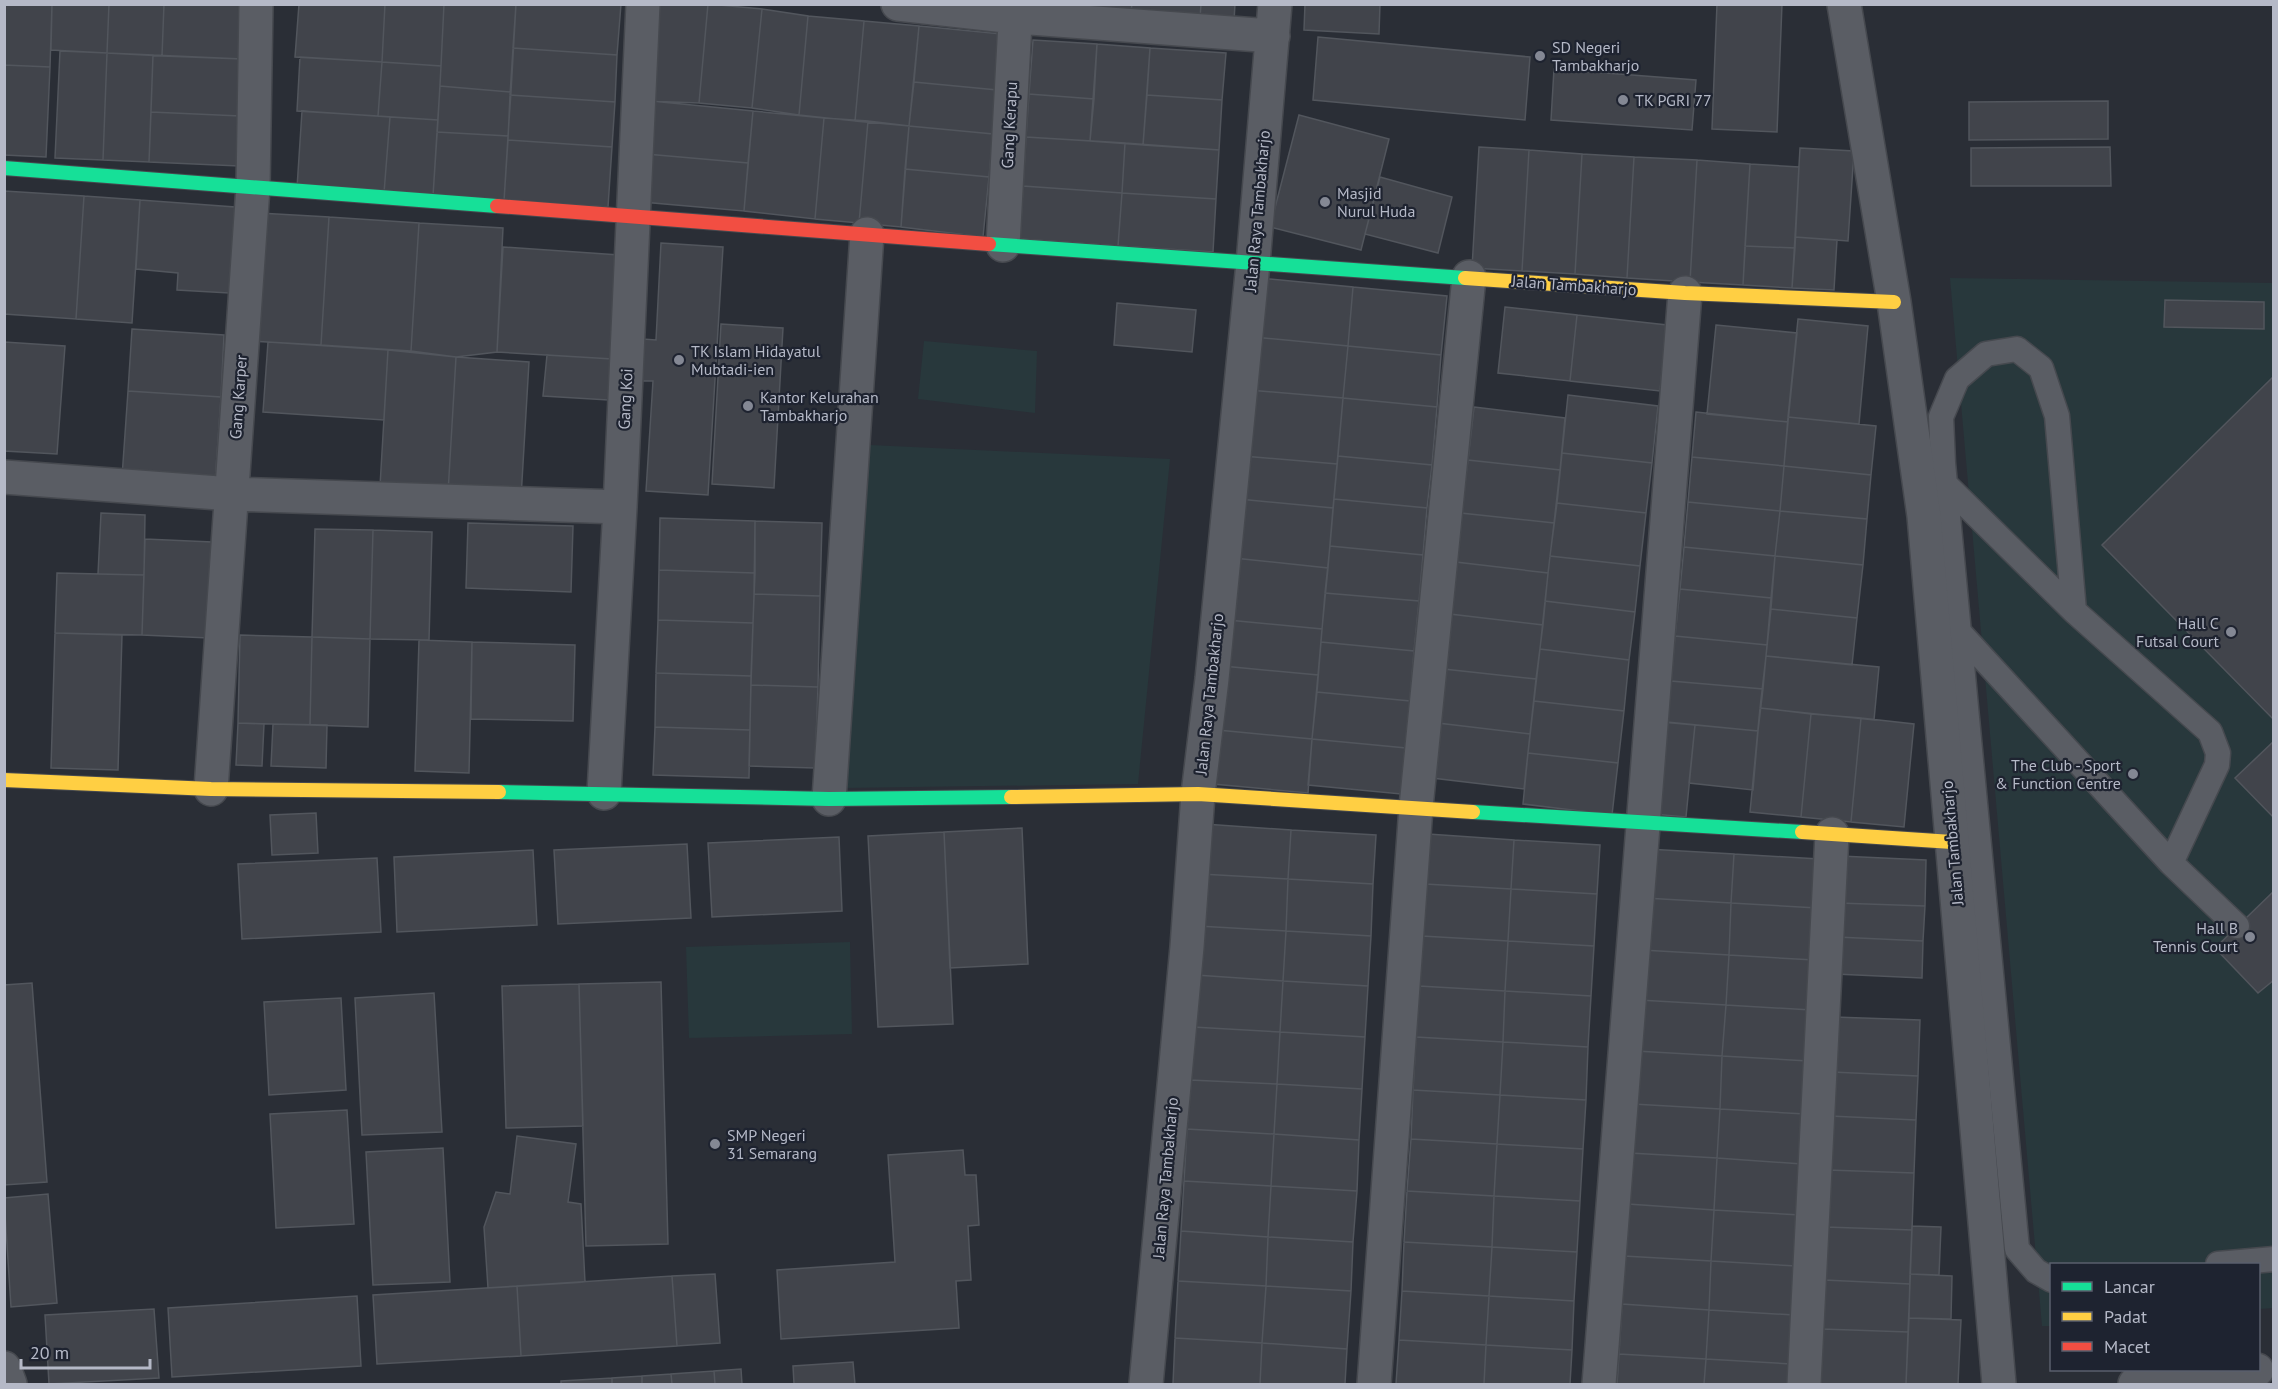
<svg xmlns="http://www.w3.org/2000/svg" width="2278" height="1389" font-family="'PT Sans',sans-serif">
	<rect width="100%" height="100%" fill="#2a2e36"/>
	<!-- garden -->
	<path fill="#28383c" d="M1950,278L2273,283V1308L2259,1309L2258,1264H2052L2051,1326H2042Z
		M924,341L1037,351L1035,413L918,399Z
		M870,445L1170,459L1138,784L842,788Z
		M850,942L852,1034L689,1038L686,947Z"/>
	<!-- building -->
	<path fill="#41444b" stroke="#52565d" stroke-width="1.5" d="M4,4H52L50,67L4,65Z
		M52,4H109L107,53L51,50Z
		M109,4H164L162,56L107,53Z
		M164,4H245L242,59L162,56Z
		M299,4H385L382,62L295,57Z
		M385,4H444L441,66L382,62Z
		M444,4H516L511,92L440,86Z
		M516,4H621L617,55L513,48Z
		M656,4H708L699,103L647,101Z
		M708,4L762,9L752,108L699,103Z
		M1092,4H1132L1131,12L1091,9Z
		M1132,4H1201L1200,18L1131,12Z
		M1201,4H1235L1234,21L1200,18Z
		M1305,4H1380L1379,34L1304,30Z
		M1717,4H1782L1777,132L1712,129Z
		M762,9L808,16L799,115L752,108Z
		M808,16L864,21L855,121L799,115Z
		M864,21L919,26L909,126L855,121Z
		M919,26L1002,34L997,90L914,82Z
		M1318,37L1530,57L1525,120L1313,100Z
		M1033,40L1097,44L1094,99L1029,94Z
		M1097,44L1150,48L1143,145L1090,141Z
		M513,48L617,55L615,102L510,95Z
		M1150,48L1226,53L1222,100L1147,95Z
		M60,51L107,53L103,160L55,158Z
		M107,53L153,55L149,162L103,160Z
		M153,55L242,59L240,116L151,112Z
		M300,57L382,62L378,116L297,111Z
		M382,62L441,66L438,120L378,116Z
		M4,65L50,67L46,157L4,155Z
		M1554,69L1696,80L1692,130L1551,120Z
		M914,82L997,90L993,134L909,126Z
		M440,86L511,92L508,136L437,132Z
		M1029,94L1094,99L1090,141L1026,137Z
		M510,95L615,102L612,147L508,140Z
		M1147,95L1222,100L1219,150L1143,145Z
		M651,101L753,111L748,163L646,154Z
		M2108,101V139L1969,140V102Z
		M302,111L390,117L384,193L297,188Z
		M753,111L824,118L815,219L744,211Z
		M151,112L240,116L239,166L149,162Z
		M1299,115L1389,139L1361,250L1270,227Z
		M390,117L438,120L433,196L384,193Z
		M824,118L868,121L859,223L815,219Z
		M868,121L909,126L901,227L859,223Z
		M909,126L993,134L989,177L905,169Z
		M437,132L508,136L504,201L433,196Z
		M1026,137L1125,143L1122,193L1023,186Z
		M508,140L612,147L608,207L504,201Z
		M1125,143L1219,150L1216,199L1122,193Z
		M1479,147L1529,150L1522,271L1472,268Z
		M2110,147L2111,186H1971V148Z
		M1800,148L1854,151L1848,241L1795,237Z
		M1529,150L1582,154L1575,274L1522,271Z
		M646,154L748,163L744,211L642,202Z
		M1582,154L1634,157L1627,278L1575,274Z
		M1634,157L1697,160L1690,282L1627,278Z
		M1697,160L1750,164L1743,285L1690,282Z
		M1750,164L1799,167L1795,248L1745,246Z
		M905,169L989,177L983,237L901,227Z
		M1380,177L1452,197L1438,253L1365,234Z
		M1023,186L1122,193L1118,246L1020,239Z
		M4,191L84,196L76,319L4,314Z
		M1122,193L1216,199L1213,252L1118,246Z
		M84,196L140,200L132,323L76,319Z
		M140,200L235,207L229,293L177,290L178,273L136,269Z
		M259,213L329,217L321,345L251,341Z
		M329,217L419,223L411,351L321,345Z
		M419,223L503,228L497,352L456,357L411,351Z
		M1795,237L1837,240L1834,290L1792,288Z
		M661,243L723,247L708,495L646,491L653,381H640L643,339L656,340Z
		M1745,246L1795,248L1792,288L1743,285Z
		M503,247L619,255L612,359L497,352Z
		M1259,278L1353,287L1348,346L1253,337Z
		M1353,287L1447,296L1441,355L1348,346Z
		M2165,300L2264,302V329L2164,327Z
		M1117,303L1196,310L1192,352L1114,345Z
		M1505,307L1577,315L1570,381L1498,373Z
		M1577,315L1667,325L1660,391L1570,381Z
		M1798,319L1868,326L1859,424L1788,417Z
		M721,324L783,328L774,488L712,484Z
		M1716,325L1797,333L1788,422L1707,414Z
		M132,329L224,335L221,397L128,391Z
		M1253,337L1348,346L1343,398L1249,390Z
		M4,342L65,346L57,454L4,451Z
		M268,342L388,350L384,420L263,412Z
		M1348,346L1441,355L1437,407L1343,398Z
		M388,350L456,357L448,493L380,486Z
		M547,355L612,359L608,400L543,396Z
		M456,357L529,362L521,498L448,493Z
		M2274,376V720L2102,545Z
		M1249,390L1343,398L1337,464L1243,456Z
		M128,391L221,397L215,483L122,477Z
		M1568,395L1658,406L1652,463L1562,453Z
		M1343,398L1437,407L1432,465L1338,456Z
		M1474,407L1565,418L1560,470L1468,460Z
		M1696,412L1788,422L1784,466L1692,457Z
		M1788,417L1876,426L1871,475L1784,466Z
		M1562,453L1652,463L1646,513L1557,503Z
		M1243,456L1337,464L1333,508L1239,499Z
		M1338,456L1432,465L1427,508L1334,499Z
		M1692,457L1784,466L1780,511L1688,502Z
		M1468,460L1560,470L1554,523L1461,513Z
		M1784,466L1871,475L1867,519L1780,511Z
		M1239,499L1333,508L1328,568L1234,558Z
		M1334,499L1427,508L1423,555L1330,546Z
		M1688,502L1780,511L1775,556L1684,547Z
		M1557,503L1646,513L1640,566L1550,556Z
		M1780,511L1867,519L1863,565L1775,556Z
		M101,513L145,515L144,575L98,574Z
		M1461,513L1554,523L1548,573L1456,562Z
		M660,518L755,521V573L659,570Z
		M755,521L822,523L820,596L754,594Z
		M468,523L573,526L571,592L466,588Z
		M315,529L373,530L370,639L312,637Z
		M373,530L432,532L429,640L370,639Z
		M145,539L212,542L209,638L142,635Z
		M1330,546L1423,555L1419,601L1325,593Z
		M1684,547L1775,556L1771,598L1680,589Z
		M1550,556L1640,566L1635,612L1545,601Z
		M1775,556L1863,565L1857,618L1771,609Z
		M1234,558L1328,568L1322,629L1228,620Z
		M1456,562L1548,573L1543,625L1450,614Z
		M659,570L755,573L753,623L658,620Z
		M57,573L144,575L142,635L55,633Z
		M1680,589L1771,598L1767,645L1675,636Z
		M1325,593L1419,601L1414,651L1321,642Z
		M754,594L820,596L818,687L751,685Z
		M1545,601L1635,612L1629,660L1540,649Z
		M1771,609L1857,618L1852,665L1766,656Z
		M1450,614L1543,625L1536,679L1444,669Z
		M658,620L753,623L751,676L656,673Z
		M1228,620L1322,629L1318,675L1223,666Z
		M55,633L122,635L118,770L51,768Z
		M240,635L312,637L310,725L238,723Z
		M1675,636L1767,645L1763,689L1671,681Z
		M312,637L370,639L368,727L310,725Z
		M419,640L472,642L469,773L415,771Z
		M472,642L575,645L573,721L471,719Z
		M1321,642L1414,651L1410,701L1317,692Z
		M1540,649L1629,660L1624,711L1534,701Z
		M1766,656L1879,667L1874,720L1760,708Z
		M1223,666L1318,675L1312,739L1218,730Z
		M1444,669L1536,679L1530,734L1438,723Z
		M656,673L751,676L750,730L655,727Z
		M1671,681L1763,689L1758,731L1667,722Z
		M751,685L818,687L815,768L749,766Z
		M1317,692L1410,701L1406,748L1312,739Z
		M1534,701L1624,711L1618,763L1528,753Z
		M1760,708L1811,714L1801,817L1750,812Z
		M1811,714L1861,718L1851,822L1801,817Z
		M1861,718L1914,724L1904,827L1851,822Z
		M1661,722L1695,725L1686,817L1652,814Z
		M238,723L264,724L262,766L236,765Z
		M1438,723L1530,734L1524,789L1432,778Z
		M273,724L327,725L326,768L271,766Z
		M1695,725L1758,731L1753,790L1689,783Z
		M655,727L750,730L749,778L653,775Z
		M1218,730L1312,739L1308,793L1213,784Z
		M1312,739L1406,748L1401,794L1308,785Z
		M2274,741V818L2235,778Z
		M1528,753L1618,763L1612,815L1523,804Z
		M316,813L318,853L272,855L270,815Z
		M1204,824L1291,830L1288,879L1201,874Z
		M1022,828L1028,964L950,968L944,832Z
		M1291,830L1376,835L1373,884L1288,879Z
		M944,832L953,1024L878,1027L868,836Z
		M1428,834L1514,840L1511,889L1425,884Z
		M839,837L842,911L712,917L708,843Z
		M1514,840L1600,845L1597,894L1511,889Z
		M687,844L691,918L558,924L554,850Z
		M1647,849L1734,854L1731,903L1645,898Z
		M533,850L537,925L397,932L394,857Z
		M1734,854L1819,859L1817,908L1731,903Z
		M1840,856L1926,860L1925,906L1838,903Z
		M377,858L381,932L242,939L238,864Z
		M1201,874L1288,879L1286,931L1198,926Z
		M1288,879L1373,884L1371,936L1286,931Z
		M1425,884L1511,889L1508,941L1422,936Z
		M1511,889L1597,894L1594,946L1508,941Z
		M2274,891V980L2258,993L2215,948Z
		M1645,898L1731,903L1729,955L1642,950Z
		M1731,903L1817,908L1814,960L1729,955Z
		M1838,903L1925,906L1923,941L1837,937Z
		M1198,926L1286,931L1283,981L1196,975Z
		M1286,931L1371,936L1368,986L1283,981Z
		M1422,936L1508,941L1505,991L1419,986Z
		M1837,937L1923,941L1922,978L1835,974Z
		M1508,941L1594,946L1591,996L1505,991Z
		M1642,950L1729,955L1726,1005L1639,1000Z
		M1729,955L1814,960L1811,1010L1726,1005Z
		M1196,975L1283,981L1280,1032L1193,1027Z
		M1283,981L1368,986L1365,1037L1280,1032Z
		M661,982L668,1244L586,1246L579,984Z
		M32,983L47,1182L4,1185V985Z
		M579,984L583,1126L506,1128L502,986Z
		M1419,986L1505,991L1503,1042L1416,1037Z
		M1505,991L1591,996L1588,1047L1503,1042Z
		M434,993L442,1132L362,1135L355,998Z
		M341,998L346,1090L269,1095L264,1002Z
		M1639,1000L1726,1005L1722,1056L1636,1051Z
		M1726,1005L1811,1010L1808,1061L1722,1056Z
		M1834,1017L1920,1020L1918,1076L1832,1072Z
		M1193,1027L1280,1032L1277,1084L1190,1080Z
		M1280,1032L1365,1037L1362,1089L1277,1084Z
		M1416,1037L1503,1042L1500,1095L1413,1090Z
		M1503,1042L1588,1047L1586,1100L1500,1095Z
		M1636,1051L1722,1056L1720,1109L1633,1104Z
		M1722,1056L1808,1061L1805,1114L1720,1109Z
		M1832,1072L1918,1076L1916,1120L1830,1116Z
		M1190,1080L1277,1084L1274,1134L1187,1129Z
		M1277,1084L1362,1089L1359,1140L1274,1134Z
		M1413,1090L1500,1095L1497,1144L1411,1139Z
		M1500,1095L1586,1100L1583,1149L1497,1144Z
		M1633,1104L1720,1109L1717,1158L1630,1153Z
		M1720,1109L1805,1114L1802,1164L1717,1158Z
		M347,1110L354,1224L276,1228L270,1114Z
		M1830,1116L1916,1120L1914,1173L1828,1170Z
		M1187,1129L1274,1134L1271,1186L1184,1181Z
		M1274,1134L1359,1140L1357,1191L1271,1186Z
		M517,1136L576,1144L568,1202L581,1204L585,1282L488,1288L484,1227L496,1192L510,1194Z
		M1411,1139L1497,1144L1494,1196L1407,1191Z
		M1497,1144L1583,1149L1580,1201L1494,1196Z
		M443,1148L450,1282L373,1285L366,1152Z
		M963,1150L965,1175H976L979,1225L968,1226L971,1280L956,1281L959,1328L781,1339L777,1270L895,1262L888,1155Z
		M1630,1153L1717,1158L1714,1210L1628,1204Z
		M1717,1158L1802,1164L1800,1215L1714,1210Z
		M1828,1170L1914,1173L1912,1230L1826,1227Z
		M1184,1181L1271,1186L1268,1237L1181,1231Z
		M1271,1186L1357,1191L1353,1242L1268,1237Z
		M1407,1191L1494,1196L1492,1247L1404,1242Z
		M48,1194L57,1303L11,1307L4,1198Z
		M1494,1196L1580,1201L1577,1252L1492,1247Z
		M1628,1204L1714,1210L1711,1261L1624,1256Z
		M1714,1210L1800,1215L1796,1266L1711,1261Z
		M1912,1226L1941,1227L1939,1275L1910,1274Z
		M1826,1227L1912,1230L1910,1284L1824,1280Z
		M1181,1231L1268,1237L1266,1286L1178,1281Z
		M1268,1237L1353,1242L1351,1291L1266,1286Z
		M1404,1242L1492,1247L1489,1296L1402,1291Z
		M1492,1247L1577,1252L1574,1301L1489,1296Z
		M1624,1256L1711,1261L1709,1310L1622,1304Z
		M1711,1261L1796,1266L1794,1315L1709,1310Z
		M715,1274L720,1343L677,1346L672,1276Z
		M1910,1274L1952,1276L1951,1319L1909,1318Z
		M672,1276L677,1346L521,1356L517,1286Z
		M1824,1280L1910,1284L1908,1332L1822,1329Z
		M1178,1281L1266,1286L1262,1343L1175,1338Z
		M517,1286L521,1356L377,1364L373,1295Z
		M1266,1286L1351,1291L1347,1349L1262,1343Z
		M1402,1291L1489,1296L1486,1345L1399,1340Z
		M357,1296L361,1366L172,1377L168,1308Z
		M1489,1296L1574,1301L1572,1350L1486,1345Z
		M1622,1304L1709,1310L1706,1359L1619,1354Z
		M154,1309L159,1378L49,1384L45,1315Z
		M1709,1310L1794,1315L1791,1364L1706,1359Z
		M1909,1318L1961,1320L1958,1384H1906Z
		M1822,1329L1908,1332L1906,1384H1820Z
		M1175,1338L1262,1343L1260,1384H1173Z
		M1399,1340L1486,1345L1484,1384H1396Z
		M1262,1343L1347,1349L1345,1384H1260Z
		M1486,1345L1572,1350L1570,1384H1484Z
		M1619,1354L1706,1359L1704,1384H1617Z
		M1706,1359L1791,1364L1790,1384H1704Z
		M853,1362L855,1384H794L793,1366Z
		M741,1369L742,1384H715L714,1371Z
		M714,1371L715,1384H672L671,1374Z
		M671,1374L672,1384H642V1376Z
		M642,1376V1384H612V1378Z
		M612,1378V1384H561V1381Z"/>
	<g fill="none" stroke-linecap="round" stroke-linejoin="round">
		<!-- lane casing -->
		<g stroke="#46494f" stroke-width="27">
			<path id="lane" d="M1946,485L2074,611L2210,732L2218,753L2217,765L2171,863
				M1959,632L2171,863L2237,926
				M2218,1264L2274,1259
				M2052,1280L2036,1271L2017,1249L1943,463L1941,417L1957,379L1986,354L2017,349L2041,368L2057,416L2074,611"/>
		</g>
		<!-- street casing -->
		<g stroke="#46494f" stroke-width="36">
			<path id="street" d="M898,4L1015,17L1273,36
				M1844,4L1894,302L1924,516L1999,1384
				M1003,245L1016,4
				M4,477L232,494L620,507
				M211,789L253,187L256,4
				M604,793L620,507L643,4
				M829,799L867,234
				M4,1368L10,1384
				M1146,1384L1187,947L1198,794L1212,679L1253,263L1275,4
				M1374,1384L1416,807L1469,277
				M1599,1384L1685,293
				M1804,1384L1832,834
				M2135,1384L2257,1370"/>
		</g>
		<!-- fast casing -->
		<g stroke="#46494f" stroke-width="16">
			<path id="fast" d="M4,168L497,206
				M989,244L1465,278
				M499,792L829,799L1011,797
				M1473,812L1802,832"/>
		</g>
		<!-- slow casing -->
		<g stroke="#46494f" stroke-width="16">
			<path id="slow" d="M1465,278L1685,293L1894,302
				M4,780L211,789L499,792
				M1011,797L1198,794L1473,812
				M1802,832L1952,842"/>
		</g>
		<!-- jam casing -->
		<g stroke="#46494f" stroke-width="16">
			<path id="jam" d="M497,206L989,244"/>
		</g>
		<!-- lane -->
		<use href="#lane" stroke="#5a5d64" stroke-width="24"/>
		<!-- street -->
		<use href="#street" stroke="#5a5d64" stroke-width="33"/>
		<!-- fast -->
		<use href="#fast" stroke="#16e098" stroke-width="14"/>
		<!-- slow -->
		<use href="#slow" stroke="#ffcf43" stroke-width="14"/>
		<!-- jam -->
		<use href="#jam" stroke="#f24e42" stroke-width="14"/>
	</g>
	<!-- markers -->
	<g fill="#848894" stroke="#1e2330" stroke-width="2">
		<circle cx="1540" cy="56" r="6"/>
		<circle cx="1623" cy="100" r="6"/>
		<circle cx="1325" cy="202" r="6"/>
		<circle cx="679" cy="360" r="6"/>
		<circle cx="748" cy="406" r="6"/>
		<circle cx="2231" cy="632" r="6"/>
		<circle cx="2133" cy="774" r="6"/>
		<circle cx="2250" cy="937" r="6"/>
		<circle cx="715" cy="1144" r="6"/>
	</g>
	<g text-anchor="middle" stroke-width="4.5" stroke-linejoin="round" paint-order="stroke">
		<!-- poi labels -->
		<g font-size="16" fill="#b5b9c7" stroke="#1e2330" text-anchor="start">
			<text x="1552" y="53">SD Negeri<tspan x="1552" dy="18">Tambakharjo</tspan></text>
			<text x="1635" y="106">TK PGRI 77</text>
			<text x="1337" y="199">Masjid<tspan x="1337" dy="18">Nurul Huda</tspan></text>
			<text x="691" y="357">TK Islam Hidayatul<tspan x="691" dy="18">Mubtadi-ien</tspan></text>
			<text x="760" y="403">Kantor Kelurahan<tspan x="760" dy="18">Tambakharjo</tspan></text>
			<text x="2219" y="629" text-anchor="end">Hall C<tspan x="2219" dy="18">Futsal Court</tspan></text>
			<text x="2121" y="771" text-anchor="end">The Club - Sport<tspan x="2121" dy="18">&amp; Function Centre</tspan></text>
			<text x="2238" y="934" text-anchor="end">Hall B<tspan x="2238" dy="18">Tennis Court</tspan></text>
			<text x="727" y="1141">SMP Negeri<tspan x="727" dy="18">31 Semarang</tspan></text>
		</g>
		<!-- street labels -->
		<g font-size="16" fill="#b5b9c7" stroke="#1e2330">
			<text transform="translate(1009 125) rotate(-87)" y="6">Gang Kerapu</text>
			<text transform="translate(1257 211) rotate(-85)" y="6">Jalan Raya Tambakharjo</text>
			<text transform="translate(1574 285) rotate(4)" y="6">Jalan Tambakharjo</text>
			<text transform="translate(238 397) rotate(-86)" y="6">Gang Karper</text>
			<text transform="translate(625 399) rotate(-87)" y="6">Gang Koi</text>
			<text transform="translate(1209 694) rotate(-84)" y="6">Jalan Raya Tambakharjo</text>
			<text transform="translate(1952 843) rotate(-95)" y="6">Jalan Tambakharjo</text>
			<text transform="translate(1165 1178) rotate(-85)" y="6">Jalan Raya Tambakharjo</text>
		</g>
	</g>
	<!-- border -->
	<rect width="2278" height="1389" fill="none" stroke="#b5b9c7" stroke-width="12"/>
	<!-- legend -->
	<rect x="2050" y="1263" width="210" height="108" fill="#1e2330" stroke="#5a5f6c" stroke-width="1.5"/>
	<rect x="2062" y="1282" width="30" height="9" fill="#16e098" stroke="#5a5f6c" stroke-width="1.5"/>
	<text x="2104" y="1293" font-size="18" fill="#b5b9c7">Lancar</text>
	<rect x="2062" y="1312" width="30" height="9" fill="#ffcf43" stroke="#5a5f6c" stroke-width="1.5"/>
	<text x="2104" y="1323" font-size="18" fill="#b5b9c7">Padat</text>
	<rect x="2062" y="1342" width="30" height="9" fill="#f24e42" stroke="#5a5f6c" stroke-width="1.5"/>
	<text x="2104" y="1353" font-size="18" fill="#b5b9c7">Macet</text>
	<!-- scale -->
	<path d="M21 1359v9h129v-9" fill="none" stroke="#b5b9c7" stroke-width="3"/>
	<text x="30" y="1359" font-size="18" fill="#b5b9c7" stroke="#1e2330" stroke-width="4.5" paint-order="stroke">20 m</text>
</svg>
